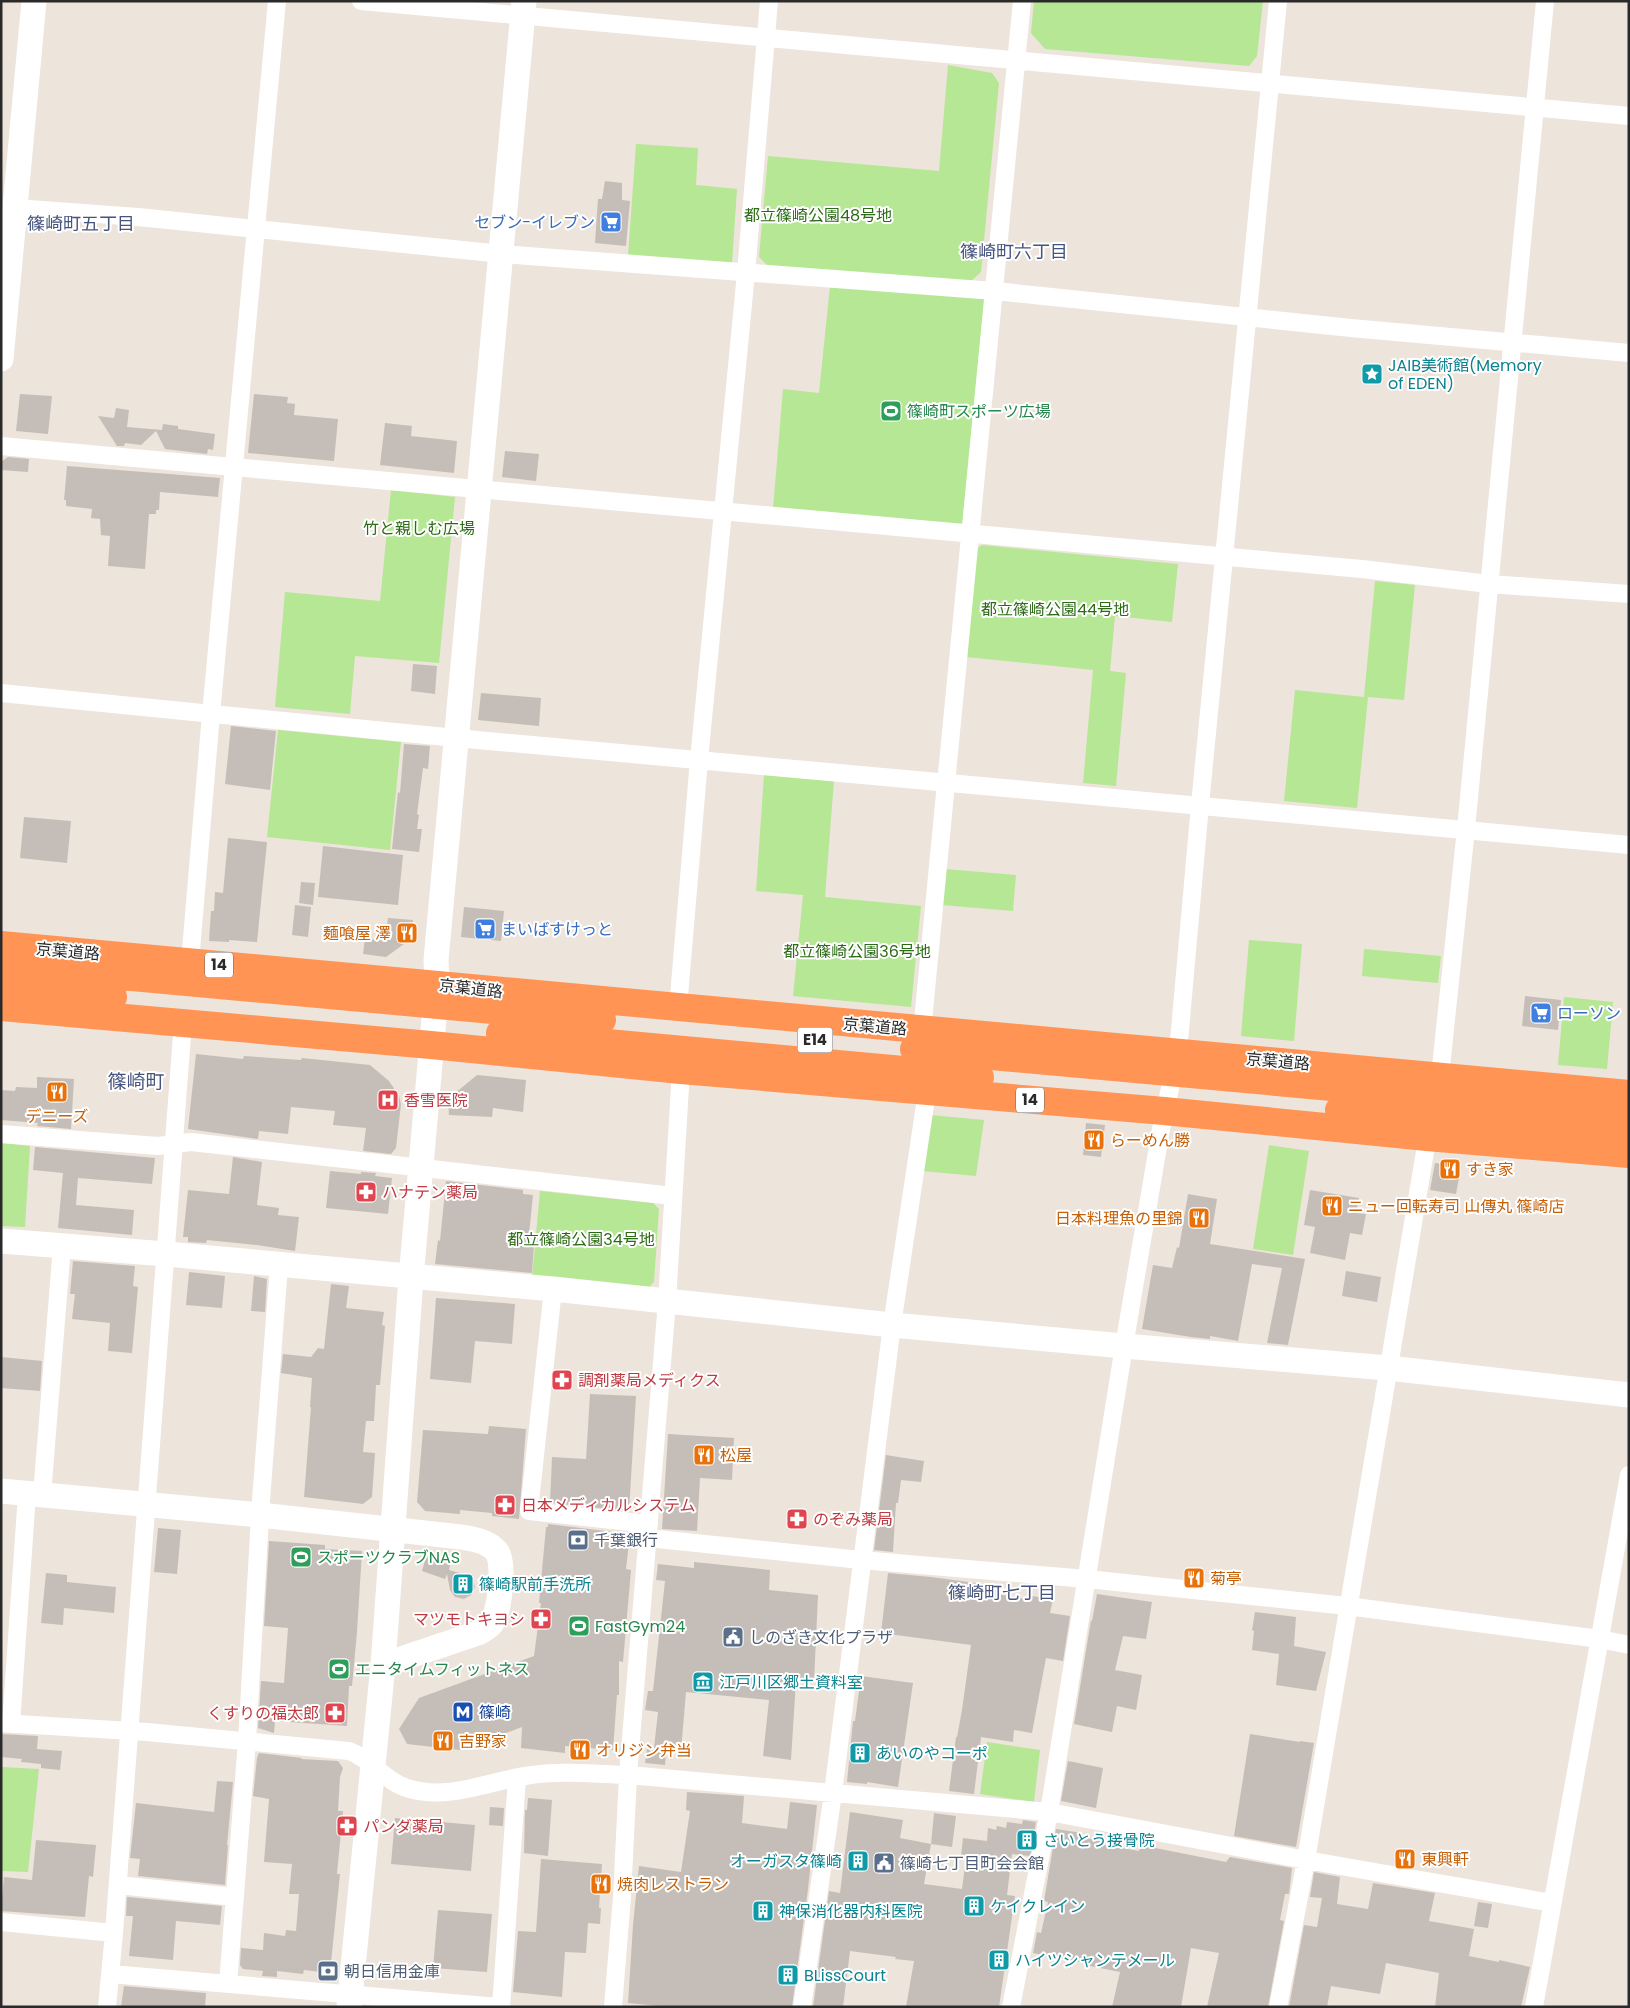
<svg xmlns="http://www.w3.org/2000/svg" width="1630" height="2008" font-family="Poppins,'Noto Sans JP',sans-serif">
	<rect width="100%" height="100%" fill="#ede4db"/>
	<!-- green -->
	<path fill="#b5e794" d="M1034,1H1263L1257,56L1249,66L1045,49L1031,33Z
		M948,65L992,73L999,83L981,272L971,281L768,266L759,257L768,156L939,171Z
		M636,144L698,148L696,185L737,189L732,263L628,256Z
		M830,286L985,299L962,528L773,509L783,389L819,393Z
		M391,490L455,497L439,663L355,656L350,714L275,707L285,592L380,601Z
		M982,545L1178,564L1172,622L1115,616L1110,671L1126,673L1116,786L1083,783L1093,670L966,657L976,549Z
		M1375,581L1415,585L1404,700L1368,697L1357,808L1284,801L1295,690L1364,697Z
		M278,730L401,742L390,850L267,837Z
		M764,775L834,780L825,897L921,906L911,1007L793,996L803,895L756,891Z
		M945,869L1016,875L1013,911L942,905Z
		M1249,940L1302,944L1294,1041L1241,1036Z
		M1364,949L1441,956L1438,983L1362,976Z
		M1564,997L1613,1002L1607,1069L1558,1065Z
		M930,1115L984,1120L976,1176L922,1171Z
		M1,1143L30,1146L25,1227L1,1226Z
		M1269,1145L1309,1151L1293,1255L1253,1249Z
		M540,1191L653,1203L659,1209L654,1282L647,1289L532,1278Z
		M987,1742L1040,1750L1034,1802L980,1794Z
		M1,1767L39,1769L28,1872L1,1871Z"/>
	<!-- building -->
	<path fill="#c5beb8" d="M605,181L622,183V200L630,201L626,246L595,243L598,199H602Z
		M20,394L52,396L48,434L16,431Z
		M254,394L288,397L287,403L295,404L294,415L338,419L334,461L248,453Z
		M116,408L129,410L127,427L162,430L163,424L178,426V429L215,434L213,450L208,449L207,454L165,449L156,431L141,445L125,443L124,446H117L98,416L114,418Z
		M385,423L412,426L411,436L457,441L454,473L380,465Z
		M505,451L539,454L536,481L502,477Z
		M8,457L29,459L28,472L1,470V462Z
		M67,466L220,478L218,497L160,492L159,510H156V514H149L145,569L108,566L110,536L101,535L100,519L91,518L92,509L66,506V500H64Z
		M413,664L437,666L435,694L411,691Z
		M481,693L541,698L539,726L478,720Z
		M231,726L276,731L270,790L225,784Z
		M404,744L430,746L428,769L423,768L417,814L419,815L417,829H422L419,852L392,849L398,792L400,793Z
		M24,817L71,821L67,863L20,858Z
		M228,838L267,842L257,942L229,940V942L209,941L211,911H214L215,892L223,893Z
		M323,846L403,855L398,905L318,897Z
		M301,882L315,883L313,905L299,903Z
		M295,905L311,907L308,937L292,935Z
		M464,907L504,911L501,941L461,937Z
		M388,918L413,920L412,935L400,943L404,944L386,957L363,954L365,938L385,941Z
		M1525,996L1561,1000L1558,1030L1522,1026Z
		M196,1054L243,1059L244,1056L301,1060L302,1058L370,1065L389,1081L399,1096L401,1104L396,1148L391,1154L363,1151L366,1128L333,1125L335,1111L291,1107L288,1134L259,1131L258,1139L188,1129Z
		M477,1075L526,1080L523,1112L493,1108L492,1117L449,1115L448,1099Z
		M37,1077L74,1079L71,1129L37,1126L38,1123L1,1120V1090L15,1091L16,1087L37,1088Z
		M1086,1123L1105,1125L1101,1157L1083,1155Z
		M35,1147L155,1158L152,1184L78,1178L76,1205L134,1210L132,1235L58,1228L63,1173L33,1170Z
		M233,1157L262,1162L257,1205L279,1208L278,1215L299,1217L295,1251L257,1245L207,1240L206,1243L188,1242V1237H183L188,1190L229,1194Z
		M1435,1163L1461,1167L1456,1194L1430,1190Z
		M330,1171L361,1174V1172L376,1173L375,1176L392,1178L388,1214L326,1208Z
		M446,1181L523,1190V1194L533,1195L528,1245H534L532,1273L435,1264L438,1240L440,1241Z
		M1310,1190L1359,1198L1356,1213L1366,1214L1362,1235L1350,1233L1345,1260L1310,1253L1315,1227L1304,1225Z
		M1188,1194L1217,1199L1210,1244L1305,1259L1288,1345L1267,1343L1282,1268L1252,1264L1238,1341L1210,1336V1339L1191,1337L1142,1329L1153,1265L1172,1268L1177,1247L1179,1248Z
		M73,1261L135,1266L133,1286L138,1287L132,1353L108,1351L110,1323L72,1319L75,1294H70Z
		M1346,1271L1381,1277L1377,1302L1342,1296Z
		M189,1272L225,1276L222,1308L186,1305Z
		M254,1276L267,1279L265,1312L251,1311Z
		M331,1284L349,1286L346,1308L384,1312L382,1325L385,1326L380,1385H376L374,1421H366L363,1452L375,1453L372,1497L363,1504L304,1497L311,1407H310L312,1378L281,1373L283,1354L311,1357L318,1348L324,1349Z
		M436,1298L515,1304L512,1344L475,1341L471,1383L430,1379Z
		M1,1357L42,1361L40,1391L1,1388Z
		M590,1394L636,1396L629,1511L550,1503L552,1457L586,1459Z
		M489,1426L526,1429L519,1519L492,1516V1513L460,1510V1514L425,1511L417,1502L423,1430L488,1434Z
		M668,1434L734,1438L732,1480L700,1478L697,1531L662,1529Z
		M886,1455L924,1461L921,1482L901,1480L898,1503H896L893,1552L874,1550Z
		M548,1524L630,1534L626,1569L631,1570L623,1662L619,1661V1695H617L613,1750L565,1746V1753L521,1748L522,1727L460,1750L407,1744L399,1729L419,1698L534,1656L541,1603H539L546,1527H548Z
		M158,1528L181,1530L177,1574L154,1572Z
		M269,1541L325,1545V1549L362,1551L357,1632L352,1686H349L347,1726L275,1721L274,1733L258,1728L261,1681L284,1683L288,1628L264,1626Z
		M426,1557L450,1565L449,1570L470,1576L473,1579L475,1587L471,1595L464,1599L455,1597L450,1590L447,1574L445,1579L422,1571Z
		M694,1562L770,1570L769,1590L818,1595L814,1682L796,1680L791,1760L763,1756L769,1700L686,1692L681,1751L654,1748L658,1712L645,1710L648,1691H653L665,1581L656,1580L658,1564L694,1568Z
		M46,1573L67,1575V1582L116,1587L114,1613L64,1608L63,1625L41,1623Z
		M888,1573L931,1577L998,1586L997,1594L1032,1600V1596L1053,1599L1050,1613L1070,1616L1063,1661L1046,1658L1032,1733L1014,1730L1013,1742L981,1737L974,1794L949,1791L956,1737H957L962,1710L971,1645L881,1633Z
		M1097,1594L1152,1602L1146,1639L1123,1636L1115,1670L1142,1675L1136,1710L1117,1706L1112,1732L1074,1724L1091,1620L1092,1621Z
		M1255,1612L1296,1617L1294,1646L1326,1652L1316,1691L1276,1685L1279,1654L1252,1650L1254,1631L1252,1630Z
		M861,1676L913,1683L898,1787L867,1782V1784L847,1782L853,1721H855Z
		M1,1734L38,1736L37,1749L62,1751L60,1770L41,1768V1764L21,1762L22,1759L1,1757Z
		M1250,1734L1300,1742V1741L1314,1743L1296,1847L1234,1836Z
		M647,1749L666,1751L665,1765L645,1763Z
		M259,1753L302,1758L301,1759L338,1761L343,1768L340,1777L338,1811H343L337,1874H340L330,1973L304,1970L303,1974L277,1971V1977L262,1976L263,1971L243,1969L240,1965L241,1948L263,1950L264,1933L285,1936L286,1930L296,1931L299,1894H289L292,1864L264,1862L269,1799L253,1796L257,1758Z
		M1068,1761L1103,1768L1096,1808L1061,1801Z
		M217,1781L233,1782L227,1845H228L225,1885L138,1876L140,1859L130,1858L136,1803L214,1812Z
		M687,1792L744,1796L742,1823L787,1829L790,1802L817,1805L808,1889L792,2007H670L628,2003L633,1925L639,1866L681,1872L690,1811L686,1810Z
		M528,1798L552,1800L548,1856L524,1853L525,1810H527Z
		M490,1807L504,1808L503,1826L489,1825Z
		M850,1812L903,1820L900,1838L931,1844L924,1884L962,1889L966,1858L961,1857L963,1838L987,1841L988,1828L996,1830L997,1826L1006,1828L1007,1822L1022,1824L1023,1820L1036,1822L1030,1856L1012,1854L1007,1895L1015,1896L999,2007H906L914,1961L895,1959L896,1957L850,1951L843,2007H813L829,1891L840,1893Z
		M934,1813L956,1816L952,1847L931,1844Z
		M395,1818L475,1825L471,1871L391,1864Z
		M1056,1829L1082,1833V1837L1100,1841L1099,1844L1139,1851L1140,1845L1226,1862L1230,1857L1292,1868L1289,1894H1285L1280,1920L1284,1921L1268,2007H1207L1219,1953L1191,1948L1181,2007H1112L1120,1972L1090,1966V1964L1033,1953L1037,1932L1041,1933L1048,1902L1044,1901Z
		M36,1840L96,1845L93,1877L89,1876L85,1917L1,1911L4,1877L32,1880Z
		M541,1859L602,1864L599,1908H601L600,1924L588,1923L586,1953L565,1952L562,1997L513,1992L518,1931L536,1932Z
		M1314,1872L1340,1877L1337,1904L1368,1909L1373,1883L1435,1893L1429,1921L1474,1929L1469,1956L1499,1962V1960L1530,1967L1521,2007H1435L1439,1973L1386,1963L1380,1994L1331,1986L1327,2007H1289L1304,1925L1317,1927L1322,1898L1310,1897Z
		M127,1897L222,1906L220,1925L176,1921L173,1960L129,1956L133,1916H126Z
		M1478,1902L1492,1904L1488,1928L1474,1926Z
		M438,1910L492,1914L487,1972L433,1968Z
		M124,1986L206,1993L205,2007H121Z"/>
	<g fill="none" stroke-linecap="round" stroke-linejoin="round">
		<!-- street -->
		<path stroke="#fff" stroke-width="18" d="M361,1L1629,116
			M15,208L138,217L502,254L995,291L1351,328L1629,353
			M1,446L1362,569L1489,584L1629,594
			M1,693L456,738L1629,845
			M190,962L211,714L277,1
			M678,1008L699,760L746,273L769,1
			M922,1031L1022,1
			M1439,1086L1466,829L1545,1
			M1,1134L158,1146L191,1142L673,1196
			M553,1289L529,1511L649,1524
			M42,1495L62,1246
			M647,1538L861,1560L1087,1579L1347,1606L1600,1639L1629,1645
			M1,1723L147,1732L349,1751C372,1759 386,1783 410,1789C449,1800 487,1782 525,1776C559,1770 594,1774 628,1775L1049,1812L1306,1860L1552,1903
			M11,1724L27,1494
			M118,1885L235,1897
			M1,1922L114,1933
			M111,1974L499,2007
			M228,1984L247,1741L261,1500L279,1266
			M107,2007L114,1933L183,1022
			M501,2007L517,1778
			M613,2007L622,1897L628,1775L667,1302L681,1070
			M802,2007L833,1793L892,1325L927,1092
			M1011,2007L1049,1812L1124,1346L1161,1129L1178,1052L1200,805L1278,1
			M1278,2007L1306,1860L1429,1128
			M1534,2007L1629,1475"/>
		<!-- secondary -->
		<path stroke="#fff" stroke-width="25" d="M1,359L34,1
			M1,1241L166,1254L553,1289L892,1325L1124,1346L1388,1368L1629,1395
			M1,1491L260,1515L461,1537C474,1539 488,1541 497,1552C505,1562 500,1613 491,1624C488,1628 483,1630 478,1633L383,1665
			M349,2007L383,1665L411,1278L437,985L436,960L524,1"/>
		<!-- highway -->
		<path stroke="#ff9454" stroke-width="28" d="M1,945L1629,1094
			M1,965L602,1020
			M1,987L113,997
			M1,1007L431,1045L681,1070L1164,1111L1427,1137L1629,1154
			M500,1033L980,1077
			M914,1049L1629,1114
			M1339,1110L1629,1135"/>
	</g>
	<!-- icons -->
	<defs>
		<g id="supermarket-square" transform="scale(1.125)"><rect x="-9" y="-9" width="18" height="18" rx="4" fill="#3f7fe0" stroke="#fff"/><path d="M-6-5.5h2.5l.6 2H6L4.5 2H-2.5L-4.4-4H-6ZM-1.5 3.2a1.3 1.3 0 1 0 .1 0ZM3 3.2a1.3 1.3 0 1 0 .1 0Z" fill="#fff"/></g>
		<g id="sight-square" transform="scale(1.125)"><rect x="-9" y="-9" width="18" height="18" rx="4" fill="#0f9aa8" stroke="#fff"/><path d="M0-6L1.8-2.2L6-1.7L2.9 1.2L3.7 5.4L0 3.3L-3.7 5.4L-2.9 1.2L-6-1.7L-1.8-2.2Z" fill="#fff"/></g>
		<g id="stadium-square" transform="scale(1.125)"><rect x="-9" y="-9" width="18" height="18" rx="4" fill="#2e9e5b" stroke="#fff"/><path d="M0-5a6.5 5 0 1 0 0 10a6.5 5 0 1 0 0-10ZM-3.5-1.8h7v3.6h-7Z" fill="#fff"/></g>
		<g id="restaurant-square" transform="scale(1.125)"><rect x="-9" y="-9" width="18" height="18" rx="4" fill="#e8710a" stroke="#fff"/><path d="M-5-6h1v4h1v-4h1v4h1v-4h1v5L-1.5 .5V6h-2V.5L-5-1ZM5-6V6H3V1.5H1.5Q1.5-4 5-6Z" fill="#fff"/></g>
		<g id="hospital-square" transform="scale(1.125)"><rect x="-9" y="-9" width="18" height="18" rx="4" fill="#e0444e" stroke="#fff"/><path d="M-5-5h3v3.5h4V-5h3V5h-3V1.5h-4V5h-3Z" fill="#fff"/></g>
		<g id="pharmacy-square" transform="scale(1.125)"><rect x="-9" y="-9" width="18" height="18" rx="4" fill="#e0444e" stroke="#fff"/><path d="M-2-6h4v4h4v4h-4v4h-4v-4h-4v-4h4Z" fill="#fff"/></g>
		<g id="bank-square" transform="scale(1.125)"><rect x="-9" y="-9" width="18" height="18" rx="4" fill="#5c6f8a" stroke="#fff"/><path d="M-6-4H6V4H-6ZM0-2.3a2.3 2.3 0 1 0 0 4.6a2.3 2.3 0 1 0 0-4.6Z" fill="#fff"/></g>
		<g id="building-square" transform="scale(1.125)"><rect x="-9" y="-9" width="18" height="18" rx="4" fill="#0f9aa8" stroke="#fff"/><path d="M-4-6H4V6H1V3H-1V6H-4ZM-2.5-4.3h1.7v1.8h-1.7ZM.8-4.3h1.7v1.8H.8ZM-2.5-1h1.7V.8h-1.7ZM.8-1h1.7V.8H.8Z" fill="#fff"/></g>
		<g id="civic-square" transform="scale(1.125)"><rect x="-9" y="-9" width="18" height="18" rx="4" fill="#5c6f8a" stroke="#fff"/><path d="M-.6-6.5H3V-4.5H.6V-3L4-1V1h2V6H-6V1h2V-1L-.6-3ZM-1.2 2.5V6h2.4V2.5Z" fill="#fff"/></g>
		<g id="museum-square" transform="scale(1.125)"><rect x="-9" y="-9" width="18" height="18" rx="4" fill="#0f9aa8" stroke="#fff"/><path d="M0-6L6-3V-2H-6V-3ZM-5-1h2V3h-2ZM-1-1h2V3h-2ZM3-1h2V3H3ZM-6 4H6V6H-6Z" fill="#fff"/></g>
		<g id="metro-square" transform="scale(1.125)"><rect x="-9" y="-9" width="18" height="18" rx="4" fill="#1a4fb4" stroke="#fff"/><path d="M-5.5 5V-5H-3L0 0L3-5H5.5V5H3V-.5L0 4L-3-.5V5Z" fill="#fff"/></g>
	</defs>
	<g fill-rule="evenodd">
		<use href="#supermarket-square" x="611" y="222"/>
		<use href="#sight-square" x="1372" y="374"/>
		<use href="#stadium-square" x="891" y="411"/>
		<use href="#supermarket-square" x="485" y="929"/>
		<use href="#restaurant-square" x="407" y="933"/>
		<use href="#supermarket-square" x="1541" y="1013"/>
		<use href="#restaurant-square" x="57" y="1092"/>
		<use href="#hospital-square" x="388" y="1100"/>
		<use href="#restaurant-square" x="1094" y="1140"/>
		<use href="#restaurant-square" x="1450" y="1169"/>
		<use href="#pharmacy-square" x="366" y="1192"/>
		<use href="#restaurant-square" x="1332" y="1206"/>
		<use href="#restaurant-square" x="1199" y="1218"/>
		<use href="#pharmacy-square" x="562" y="1380"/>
		<use href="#restaurant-square" x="704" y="1455"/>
		<use href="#pharmacy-square" x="505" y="1505"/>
		<use href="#pharmacy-square" x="797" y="1519"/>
		<use href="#bank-square" x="578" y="1540"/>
		<use href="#stadium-square" x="301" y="1557"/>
		<use href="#restaurant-square" x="1194" y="1578"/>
		<use href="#building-square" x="463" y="1584"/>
		<use href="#pharmacy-square" x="541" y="1619"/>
		<use href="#stadium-square" x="579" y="1626"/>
		<use href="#civic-square" x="733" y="1637"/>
		<use href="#stadium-square" x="339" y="1669"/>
		<use href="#museum-square" x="703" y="1682"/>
		<use href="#metro-square" x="463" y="1712"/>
		<use href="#pharmacy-square" x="335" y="1713"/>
		<use href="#restaurant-square" x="443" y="1741"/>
		<use href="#restaurant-square" x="580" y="1750"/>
		<use href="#building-square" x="860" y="1753"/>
		<use href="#pharmacy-square" x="347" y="1826"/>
		<use href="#building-square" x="1027" y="1840"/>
		<use href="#restaurant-square" x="1405" y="1859"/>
		<use href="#building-square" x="858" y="1861"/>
		<use href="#civic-square" x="884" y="1863"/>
		<use href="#restaurant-square" x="601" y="1884"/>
		<use href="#building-square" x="974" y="1906"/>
		<use href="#building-square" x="763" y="1911"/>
		<use href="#building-square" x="999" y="1960"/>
		<use href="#bank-square" x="328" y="1971"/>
		<use href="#building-square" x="788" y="1975"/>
	</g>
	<g text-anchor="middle" stroke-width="4" stroke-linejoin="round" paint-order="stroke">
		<!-- shield labels -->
		<g fill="#fff" stroke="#6a6a6a" stroke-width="1">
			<rect x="205" y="952.5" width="28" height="25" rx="4"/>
			<rect x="797.5" y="1027.5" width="35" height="25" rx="4"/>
			<rect x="1016" y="1087.5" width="28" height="25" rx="4"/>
		</g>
		<g font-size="15" font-weight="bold" fill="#2a2a2a">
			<text x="219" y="970">14</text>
			<text x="815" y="1045">E14</text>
			<text x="1030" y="1105">14</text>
		</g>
		<!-- park labels -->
		<g font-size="16" fill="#2c6b16" stroke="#fff">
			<text x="818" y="221">都立篠崎公園48号地</text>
			<text x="419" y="534">竹と親しむ広場</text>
			<text x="1055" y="615">都立篠崎公園44号地</text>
			<text x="857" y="957">都立篠崎公園36号地</text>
			<text x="581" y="1245">都立篠崎公園34号地</text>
		</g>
		<!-- shop labels -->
		<g font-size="16" fill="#366cbe" stroke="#fff" text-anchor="start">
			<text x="595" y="228" text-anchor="end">セブン-イレブン</text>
			<text x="501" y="935">まいばすけっと</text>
			<text x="1557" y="1019">ローソン</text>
		</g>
		<!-- culture labels -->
		<g font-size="16" fill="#0d838f" stroke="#fff" text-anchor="start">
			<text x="1388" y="371">JAIB美術館(Memory<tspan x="1388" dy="18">of EDEN)</tspan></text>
			<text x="479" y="1590">篠崎駅前手洗所</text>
			<text x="719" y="1688">江戸川区郷土資料室</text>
			<text x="876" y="1759">あいのやコーポ</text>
			<text x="1043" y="1846">さいとう接骨院</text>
			<text x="842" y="1867" text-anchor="end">オーガスタ篠崎</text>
			<text x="990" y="1912">ケイクレイン</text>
			<text x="779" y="1917">神保消化器内科医院</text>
			<text x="1015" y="1966">ハイツシャンテメール</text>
			<text x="804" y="1981">BLissCourt</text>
		</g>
		<!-- leisure labels -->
		<g font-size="16" fill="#27864d" stroke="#fff" text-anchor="start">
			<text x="907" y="417">篠崎町スポーツ広場</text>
			<text x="317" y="1563">スポーツクラブNAS</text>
			<text x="595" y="1632">FastGym24</text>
			<text x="355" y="1675">エニタイムフィットネス</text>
		</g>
		<!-- food labels -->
		<g font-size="16" fill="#c56008" stroke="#fff" text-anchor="start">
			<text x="391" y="939" text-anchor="end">麺喰屋 澤</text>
			<text x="57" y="1122" text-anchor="middle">デニーズ</text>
			<text x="1110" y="1146">らーめん勝</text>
			<text x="1466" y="1175">すき家</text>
			<text x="1348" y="1212">ニュー回転寿司 山傳丸 篠崎店</text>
			<text x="1183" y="1224" text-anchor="end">日本料理魚の里錦</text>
			<text x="720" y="1461">松屋</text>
			<text x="1210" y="1584">菊亭</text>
			<text x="459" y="1747">吉野家</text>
			<text x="596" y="1756">オリジン弁当</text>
			<text x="1421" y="1865">東興軒</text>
			<text x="617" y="1890">焼肉レストラン</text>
		</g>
		<!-- street labels -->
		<g font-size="16" fill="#2a2a2a" stroke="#fff">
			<text transform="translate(68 951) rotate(5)" y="6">京葉道路</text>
			<text transform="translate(471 988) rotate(6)" y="6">京葉道路</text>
			<text transform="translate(875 1026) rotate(5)" y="6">京葉道路</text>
			<text transform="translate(1278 1061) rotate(5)" y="6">京葉道路</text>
		</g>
		<!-- health labels -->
		<g font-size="16" fill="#be3a42" stroke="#fff" text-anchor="start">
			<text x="404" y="1106">香雪医院</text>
			<text x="382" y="1198">ハナテン薬局</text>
			<text x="578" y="1386">調剤薬局メディクス</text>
			<text x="521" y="1511">日本メディカルシステム</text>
			<text x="813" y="1525">のぞみ薬局</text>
			<text x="525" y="1625" text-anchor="end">マツモトキヨシ</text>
			<text x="319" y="1719" text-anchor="end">くすりの福太郎</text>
			<text x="363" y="1832">パンダ薬局</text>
		</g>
		<!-- service labels -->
		<g font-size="16" fill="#4e5e75" stroke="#fff" text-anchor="start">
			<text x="594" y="1546">千葉銀行</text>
			<text x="749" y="1643">しのざき文化プラザ</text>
			<text x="900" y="1869">篠崎七丁目町会会館</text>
			<text x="344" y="1977">朝日信用金庫</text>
		</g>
		<!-- transit labels -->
		<g font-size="16" fill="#164399" stroke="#fff" text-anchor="start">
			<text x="479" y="1718">篠崎</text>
		</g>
		<!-- neighbourhood labels -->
		<g font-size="18" fill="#47547d" stroke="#fff">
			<text x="81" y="230">篠崎町五丁目</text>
			<text x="1014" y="258">篠崎町六丁目</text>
			<text x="1002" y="1599">篠崎町七丁目</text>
		</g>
		<!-- quarter labels -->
		<g font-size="19" fill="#47547d" stroke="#fff">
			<text x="136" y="1088">篠崎町</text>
		</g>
	</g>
	<!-- border -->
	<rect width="1630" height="2008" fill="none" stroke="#2a2a2a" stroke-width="5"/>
</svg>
